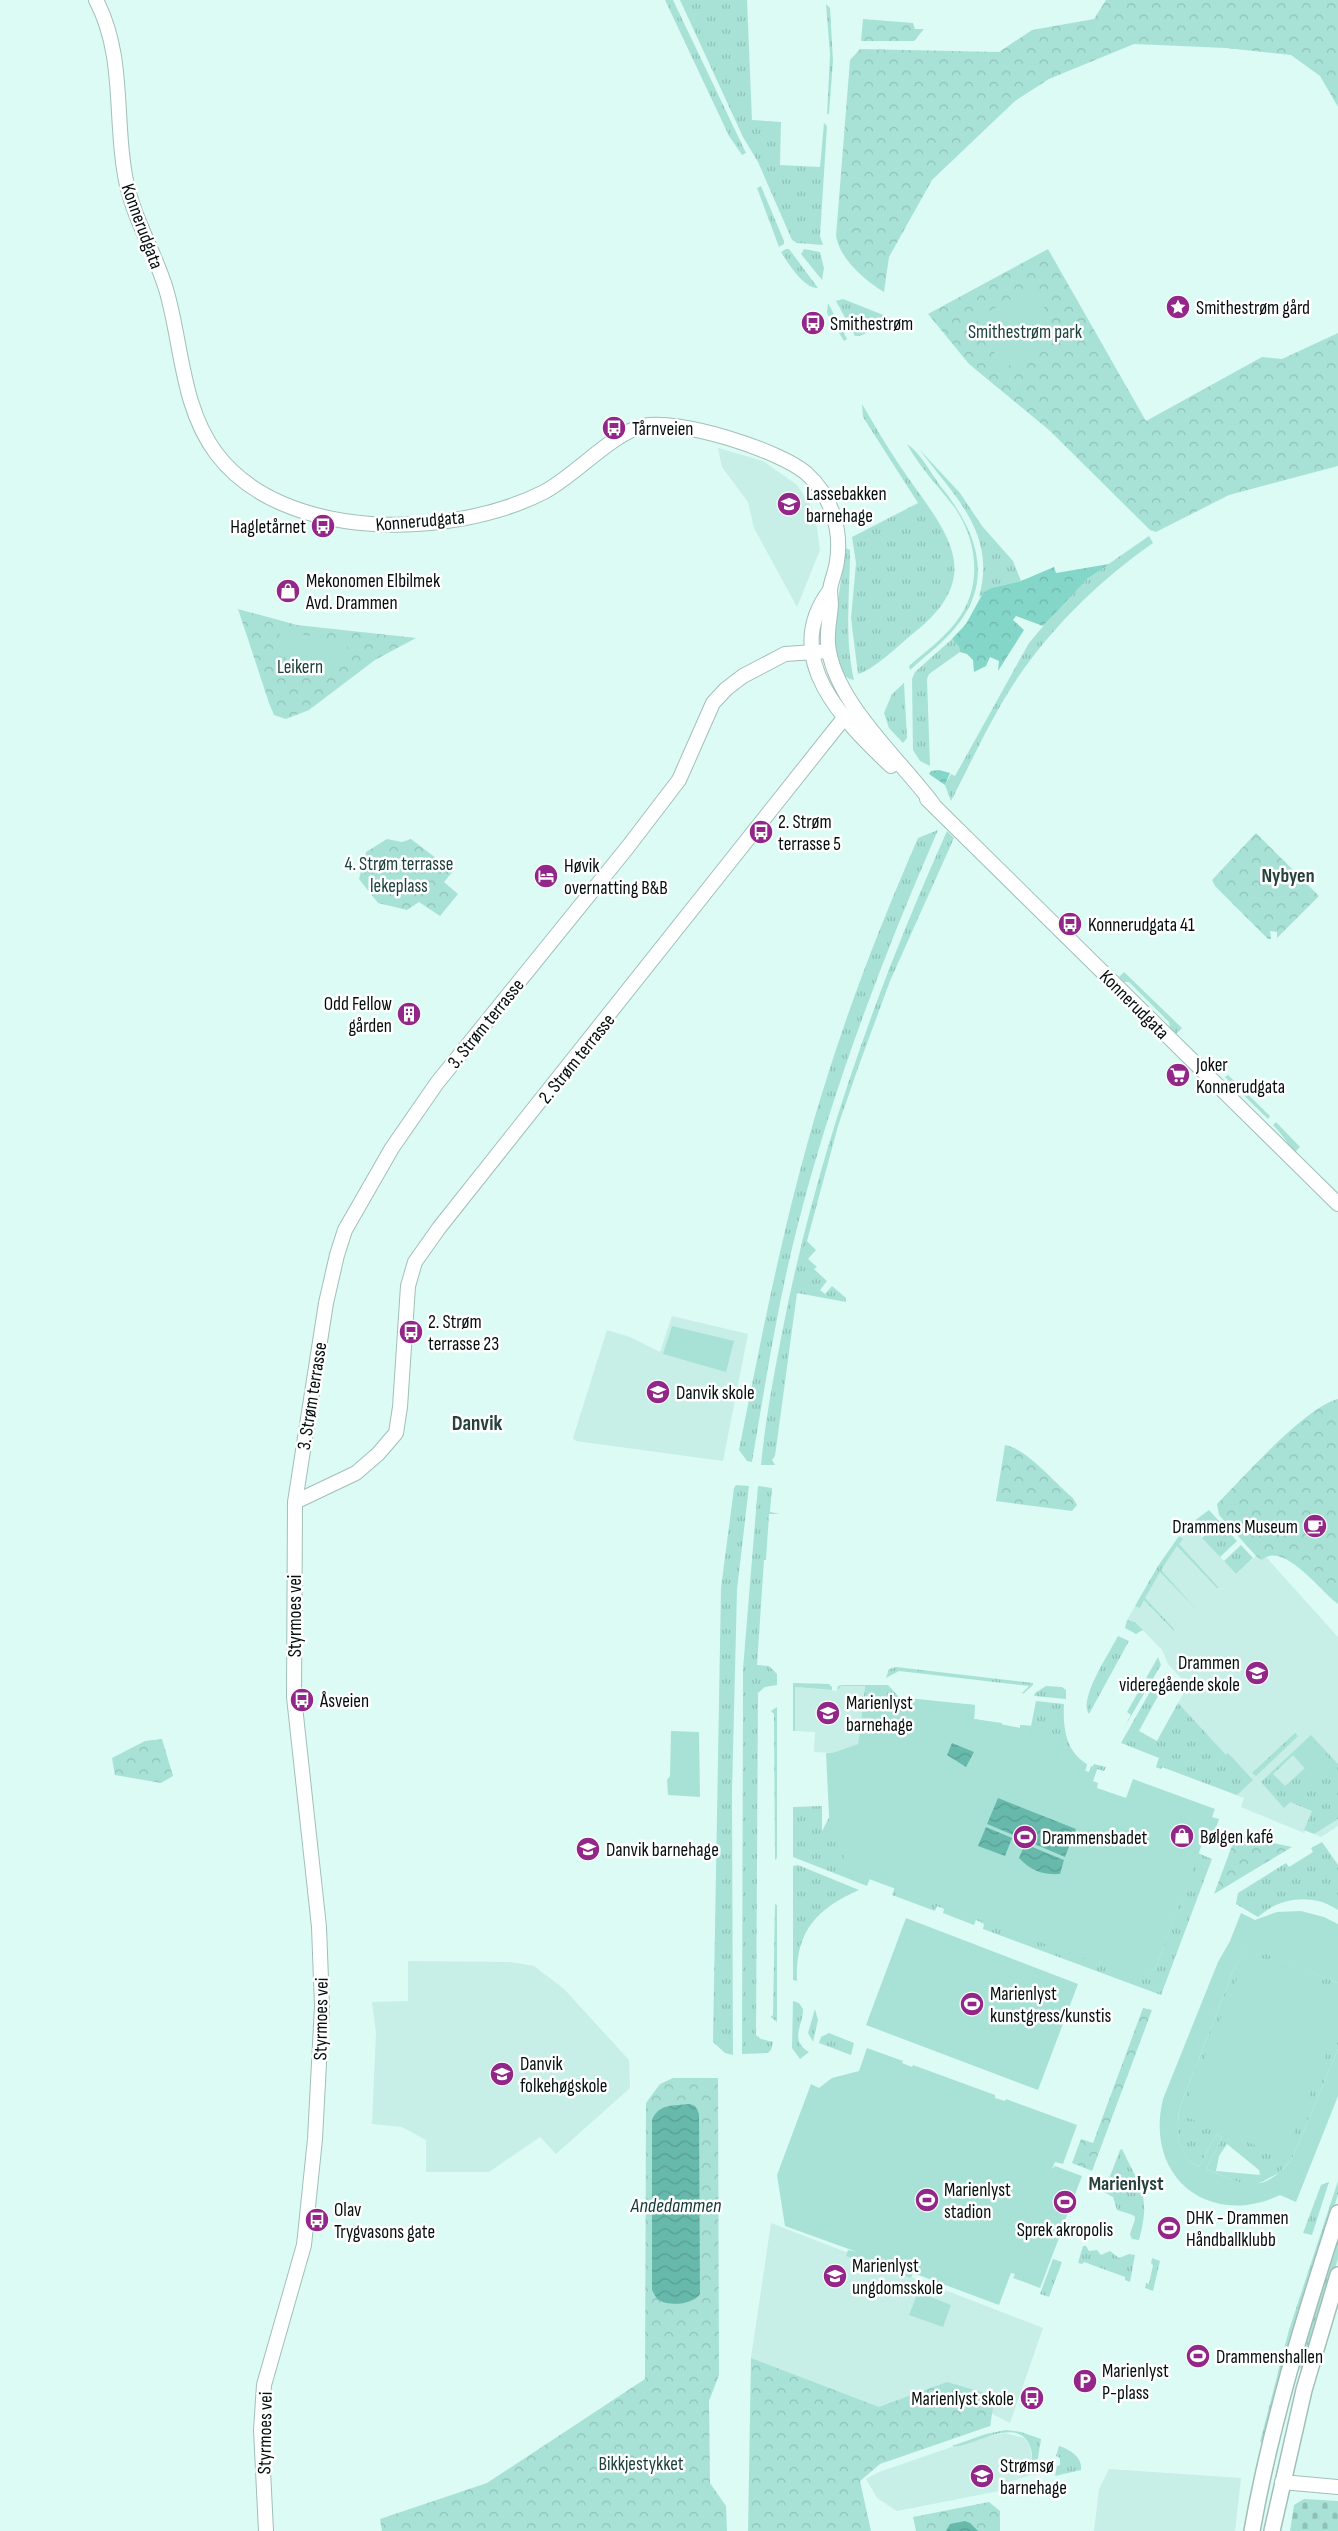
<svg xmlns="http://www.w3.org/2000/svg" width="1338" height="2531" font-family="'Sofia Sans Condensed',sans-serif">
	<defs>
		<pattern id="grass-tufts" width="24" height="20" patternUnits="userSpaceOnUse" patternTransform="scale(1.25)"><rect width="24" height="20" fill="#a8e2d7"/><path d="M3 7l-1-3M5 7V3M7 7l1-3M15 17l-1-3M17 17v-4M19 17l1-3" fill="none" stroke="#8fc1b7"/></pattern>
		<pattern id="forest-crowns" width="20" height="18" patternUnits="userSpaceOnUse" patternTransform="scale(1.25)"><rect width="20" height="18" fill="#84d6c8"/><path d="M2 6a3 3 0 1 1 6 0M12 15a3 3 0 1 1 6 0" fill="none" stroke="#70b6ab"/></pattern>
		<pattern id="cemetery-stones" width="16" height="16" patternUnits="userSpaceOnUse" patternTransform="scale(1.25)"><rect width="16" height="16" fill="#a8e2d7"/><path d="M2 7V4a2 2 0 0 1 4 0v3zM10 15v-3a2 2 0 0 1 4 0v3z" fill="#8fc1b7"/></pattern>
		<pattern id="park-crowns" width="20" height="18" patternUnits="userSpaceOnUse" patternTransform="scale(1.25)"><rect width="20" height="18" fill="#a8e2d7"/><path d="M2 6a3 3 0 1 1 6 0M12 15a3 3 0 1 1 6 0" fill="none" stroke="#8fc1b7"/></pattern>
		<pattern id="water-waves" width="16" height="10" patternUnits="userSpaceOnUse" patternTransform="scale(1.25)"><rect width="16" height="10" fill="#67b9ac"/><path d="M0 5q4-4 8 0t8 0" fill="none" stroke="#589e93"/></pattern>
	</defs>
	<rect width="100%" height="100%" fill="#dcfbf5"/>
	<!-- built -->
	<path fill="#c7eee7" d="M718,448L763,461L797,485L811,506L816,521L820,550L797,607L754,528L748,502L722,467Z
		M672,1316L748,1334L723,1461L576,1441L573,1438L607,1330L630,1337L660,1352Z
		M1190,1524L1236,1574L1257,1555L1266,1557L1338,1637V1826L1321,1837L1305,1830L1304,1833L1241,1807L1244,1798L1162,1767L1161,1769L1156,1767L1159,1758L1157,1741L1183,1694L1177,1691L1181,1683L1188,1686L1168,1664L1162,1650L1135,1622L1127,1620L1162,1560Z
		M840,1686H865L858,1744L832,1753L814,1752L815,1732L795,1731V1687L838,1691Z
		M408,1961L510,1962L534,1966L564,1989L629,2060L630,2088L556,2154L540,2137L489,2172H426V2140L402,2127L372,2124L376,2033L372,2002L408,2001Z
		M771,2223L1043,2328L1010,2423L946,2390L881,2415L751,2358Z
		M1005,2433L1024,2438L1030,2446L1034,2474L1003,2484L1004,2490L897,2511L877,2498L866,2479L879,2472L978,2438Z
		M1109,2469L1241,2478L1235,2531H1094L1099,2489Z"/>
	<!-- grass -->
	<path fill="url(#grass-tufts)" fill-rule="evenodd" d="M665,0H673L746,153L742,155L729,136Z
		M680,0H747L752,120L781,122L780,165L820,167L824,123L827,126L820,236L823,245L797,243L792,240L758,162L743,137Z
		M826,4L830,8L833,61L829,113L827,115L830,54Z
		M761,186L784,241V244L779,247L757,188Z
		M786,249H789L818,288C804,289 788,263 781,252Z
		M804,249L820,252L824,268L822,280L801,254Z
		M843,299L891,318L889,322L860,336H855L836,301Z
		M828,303L847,339L844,341L827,313Z
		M862,404C874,424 885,444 898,463C941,528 994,572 910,636C898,646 872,671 858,674L851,618L856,563L852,537L918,503L863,417Z
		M907,444C920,452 932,475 942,488C974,528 995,576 959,623C946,641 926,655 910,670L909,666C925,652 943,639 956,622C983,588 978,542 955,508C939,487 920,468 907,444Z
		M919,449L960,493L982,526L1013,561L1021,581L991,588L979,597C997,533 954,496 919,449Z
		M1149,536L1153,543C1102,579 1059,620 1023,670C994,711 974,757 951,801L945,785L951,774L955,776L1029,643L1062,604L1087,579Z
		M846,548L850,550C850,594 844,636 854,680C818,675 844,572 846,548Z
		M952,639L959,647L960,652L929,674L927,679L930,766L920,761L913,750L912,679L915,672Z
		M904,683L907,738L903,743L889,728L884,713L892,694Z
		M938,830C881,961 831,1093 796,1232C777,1308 765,1385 752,1462L747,1461L739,1450C764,1323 789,1195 829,1071C854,992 885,914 918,838Z
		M947,831L954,838L890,981L858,1068L838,1126L807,1241L816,1250L808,1259L817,1267L814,1269L827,1281L820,1290L825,1294L832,1286L846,1298V1302L797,1293L775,1456L772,1460L775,1465H761C766,1412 777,1359 787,1308C822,1142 878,985 947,831Z
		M1124,972L1182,1028L1176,1034L1170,1029L1169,1022L1129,982H1124L1119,977Z
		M1228,1075L1270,1116L1268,1119L1225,1077Z
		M1276,1122L1300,1147L1295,1152C1287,1143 1282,1134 1273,1125Z
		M736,1485L749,1486L737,1590L732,1793L733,2055L725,2053L713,2042L721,1588L734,1488Z
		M758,1486L772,1488L770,1512L780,1514H769L766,1560H764L757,1665L769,1666L777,1674V1685L765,1687L758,1693L756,2035L761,2039L773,2042L771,2050L768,2053L742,2054L743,1669Z
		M1209,1510L1237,1541L1220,1557L1202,1538L1207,1533L1200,1525L1194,1530L1190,1524Z
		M1179,1536L1183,1539L1179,1544L1219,1588H1217L1177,1546L1161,1570L1197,1610L1160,1572L1145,1598L1174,1629V1631L1144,1600L1140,1608L1135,1606L1158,1566Z
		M1241,1545L1253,1558L1236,1574L1224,1561Z
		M1127,1620L1135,1622L1143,1630L1136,1634L1125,1628Z
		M1118,1636L1129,1641L1089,1714C1078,1699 1110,1652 1118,1636Z
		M1158,1657L1161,1665L1121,1733L1131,1715L1127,1712Z
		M896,1667L1033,1683V1685L1023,1694L1022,1693L1029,1686L899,1671L886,1678L889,1669Z
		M1156,1681L1164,1685L1139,1731L1157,1741L1178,1703L1226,1755L1228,1753L1253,1780L1237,1795L1162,1767L1161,1769L1156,1767L1159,1758L1121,1743Z
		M793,1683L829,1684L832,1687V1690L795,1687V1731H793Z
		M842,1685H888L899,1697L975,1705L974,1719L1020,1728V1725L1031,1726L1036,1701L1064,1704C1063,1727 1065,1751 1087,1764L1085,1771L1089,1772L1094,1764L1106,1767L1104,1771L1097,1769L1093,1781L1073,1940L1155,1970L1198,1853L1212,1859L1161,1995L983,1929L984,1924L976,1920L974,1925L943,1913L944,1909L937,1906L935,1911L892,1895L895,1887L870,1878L867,1886L793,1857V1807L822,1806V1831L892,1697L864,1696L865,1686H841L837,1691L838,1686Z
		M1046,1686L1062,1687L1066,1690V1699L1034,1696L1035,1693Z
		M777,1707V1858L775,1860L774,1714L771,1711Z
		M1295,1733L1298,1736L1256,1776L1252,1773Z
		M1311,1735L1338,1764V1819L1314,1834L1304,1830L1312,1811L1290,1802L1284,1808L1261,1782ZM1310,1739L1317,1781L1305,1768L1285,1786L1273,1774Z
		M1322,1842L1338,1865V1910C1313,1893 1280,1897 1258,1917L1236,1904L1238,1893L1286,1863L1289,1867L1313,1852L1311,1848Z
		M798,1865L859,1890C816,1909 795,1932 797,1981L793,1980V1866Z
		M775,1904L777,1905V2022L771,2017L773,2015Z
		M1248,1946L1338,1983V2049L1292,2159L1279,2173L1253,2186L1242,2184L1206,2169L1222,2138L1216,2135L1199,2167C1176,2155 1175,2127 1181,2104L1234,1969ZM1227,2144L1259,2170L1260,2175L1216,2171L1219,2156Z
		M793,2001L799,2003L803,2009C803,2026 789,2040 809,2052L800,2059L792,2048Z
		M815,2009L818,2020L813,2042L808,2033Z
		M829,2033L854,2043L851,2055L819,2043L821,2037Z
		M1122,2149C1141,2189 1151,2196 1139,2240L1132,2239L1130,2235C1135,2214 1143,2218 1117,2210L1113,2197L1104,2192L1120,2150Z
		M1338,2181V2194L1264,2442H1260L1289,2330Z
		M1329,2182L1312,2235L1303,2233L1321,2185Z
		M1338,2233V2259L1302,2376L1299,2360Z
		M1083,2246H1086L1089,2251L1097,2250L1101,2255L1110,2251L1119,2258L1129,2254L1135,2255L1130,2282L1125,2280V2277L1084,2262L1082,2264L1078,2263Z
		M1152,2258L1160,2261L1153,2291L1145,2288L1146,2283L1149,2284L1153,2265L1151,2263Z
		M1053,2259L1062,2262L1049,2297L1040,2294Z
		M1006,2430L1021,2432L1041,2439L1035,2476C1030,2468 1034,2455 1030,2446C1016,2413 969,2450 952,2446L986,2434Z
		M1059,2446C1069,2449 1083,2457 1081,2470L1055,2476L1057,2466L1060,2465V2458L1056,2456Z"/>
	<!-- forest -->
	<path fill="url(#forest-crowns)" d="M1109,564L1087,579L1043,626L1016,616L1013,620L1024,630L998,671L999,661L990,657L986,666L974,672L973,660L967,654L960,652L959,647L952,639L966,624L983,593L991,588L1021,581L1054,567L1056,573Z
		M939,770L950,773L945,785L929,774L931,771Z"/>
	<!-- cemetery -->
	<path fill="url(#cemetery-stones)" d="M1304,2499L1338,2501V2531H1290L1294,2505Z"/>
	<!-- park -->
	<path fill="url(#park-crowns)" d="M1106,0H1338V107L1320,76L1291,55L1226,48L1134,44L1049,79L1015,101L932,180L889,257L884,292C864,280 840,259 836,236L850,60L860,49L999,52L1032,30L1094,19Z
		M863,19L913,23L915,29H924L914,41H861Z
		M1048,249L1146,421L1262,357L1282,359L1338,333V466L1229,495L1156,532L1150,530L1049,430L969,364L928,314Z
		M238,609L297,625L416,638L375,660L309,710L286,719L274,715L269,703Z
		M1256,833L1319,896L1277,938V932L1270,931L1271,939H1268L1215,886L1212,880Z
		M387,839L402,842L411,839L453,871L444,882L458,894L440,916L419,902L407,910L378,903L359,879L366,852Z
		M1338,1399V1604C1321,1592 1283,1540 1262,1560L1256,1556L1219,1515L1217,1504C1244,1477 1304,1408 1338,1399Z
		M1005,1445C1026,1448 1056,1484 1073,1498L1077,1505L1072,1511L996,1501Z
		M162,1739L173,1776L161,1783L115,1775L112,1758L145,1741Z
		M1236,1835L1292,1847L1214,1894Z
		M1143,2008L1152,2010L1092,2171L1072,2163L1081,2139L1093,2143Z
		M673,2078H718L719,2375L709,2401L710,2483L726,2506L727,2531H382L380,2519L487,2483L645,2379L646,2103L660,2084Z
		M751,2358L879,2407L947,2382L995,2396L990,2426L880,2464L860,2481L871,2531H748Z
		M989,2502L1000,2511V2531H916L913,2517Z"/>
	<!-- pitch -->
	<path fill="#a8e2d7" d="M1033,287L1060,337L1003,369L976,318Z
		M280,631L348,642L344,667L276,656Z
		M672,1326L734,1341L726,1372L663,1354Z
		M864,1696L975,1705L974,1719L1002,1723V1726L1020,1728V1725L1031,1726L1030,1732L1070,1748L1076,1761L1087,1765L1085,1771L1089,1772L1091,1766L1097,1769L1093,1781L1098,1783L1097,1788L1126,1798L1133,1779L1215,1809L1212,1817L1219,1819L1211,1842L1204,1839L1155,1970L1145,1967L1140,1979L842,1869L846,1840L830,1835L826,1753H832L858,1744Z
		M671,1731L699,1732L700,1797L668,1795L667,1780L670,1776Z
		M1310,1738L1335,1765L1317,1782L1293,1755Z
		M1301,1911L1324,1917L1338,1924V1983L1248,1947L1234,1969L1181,2104C1175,2126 1176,2155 1199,2167L1216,2135L1222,2138L1206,2169C1244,2185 1262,2196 1292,2159L1338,2049V2096L1296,2202L1280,2195C1208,2229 1144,2176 1163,2099L1218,1962L1230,1941L1241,1913L1255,1920L1277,1912Z
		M906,1918L1078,1984L1038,2090L866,2025Z
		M1248,1952L1338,1990V2025L1284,2157L1181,2115Z
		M867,2048L903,2061L902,2063L912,2067L913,2065L995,2095V2098L1005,2101L1006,2099L1077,2125L1063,2164L1055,2162L1052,2169L1055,2166L1082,2176L1063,2226L1059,2225V2227L1062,2229L1060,2235L1056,2234L1059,2238L1040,2288L1013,2278L1015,2274L1011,2273L999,2305L913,2273L911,2278L846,2256L848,2250L857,2252L785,2226L777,2175L811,2084L819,2088L832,2078L859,2071Z
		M918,2292L951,2305L943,2327L909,2315Z"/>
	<!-- water -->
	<path fill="url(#water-waves)" d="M952,1743L974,1752L966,1767L947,1755Z
		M998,1798L1076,1829L1065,1857L987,1824Z
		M986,1827L1012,1838L1005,1856L978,1846Z
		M1025,1844L1064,1860L1060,1874C1043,1875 1031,1871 1019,1858Z
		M690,2104L695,2106L699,2114L700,2294C694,2304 670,2307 659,2300C656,2298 654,2294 652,2290V2120C659,2103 674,2106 690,2104Z
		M965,2521L970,2523L978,2531H946L950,2524Z"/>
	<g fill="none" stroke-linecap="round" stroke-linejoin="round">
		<!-- secondary casing -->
		<g stroke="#a1bfb9" stroke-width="16">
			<path id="secondary" d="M96,0C124,53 115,112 124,169C130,214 153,247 166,289C182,343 181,406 216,453C283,543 452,539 544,492C576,475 611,434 643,426C678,418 779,450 806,473C831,495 842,529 837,561C836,571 831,581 830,590C830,592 831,604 831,605C830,618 827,630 828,643C832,700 900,759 933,804
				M830,590C779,658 844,721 891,766
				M927,799L1338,1204
				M295,1502L356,1473L378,1454L396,1433L400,1407L408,1286L415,1262L439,1228L844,718
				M1282,2482L1338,2487
				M266,2531L261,2430L264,2385L304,2245L315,2139L322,2006L319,1927L294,1697L295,1502L326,1303L337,1255L345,1230L392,1148L437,1083L627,848L679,780L713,703L726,689L743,676L785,654L829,651"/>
		</g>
		<!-- primary casing -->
		<g stroke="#a1bfb9" stroke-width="18">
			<path id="primary" d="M1252,2531C1271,2423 1304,2318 1338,2213
				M1272,2531L1304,2390L1338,2275"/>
		</g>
		<!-- secondary -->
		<use href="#secondary" stroke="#fff" stroke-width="14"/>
		<!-- primary -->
		<use href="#primary" stroke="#fff" stroke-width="15"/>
	</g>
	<!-- icons -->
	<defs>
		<g id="sight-disc" transform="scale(1.25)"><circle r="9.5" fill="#932789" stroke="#fff"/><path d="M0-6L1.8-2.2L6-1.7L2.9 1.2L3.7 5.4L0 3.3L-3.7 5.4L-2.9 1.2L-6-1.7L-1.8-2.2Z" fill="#fff"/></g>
		<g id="bus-disc" transform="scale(1.25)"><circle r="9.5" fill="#932789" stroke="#fff"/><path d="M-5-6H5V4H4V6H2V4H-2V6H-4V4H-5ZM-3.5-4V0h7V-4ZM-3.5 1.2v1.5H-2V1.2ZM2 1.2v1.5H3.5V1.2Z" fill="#fff"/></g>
		<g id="school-disc" transform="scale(1.25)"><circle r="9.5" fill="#932789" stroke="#fff"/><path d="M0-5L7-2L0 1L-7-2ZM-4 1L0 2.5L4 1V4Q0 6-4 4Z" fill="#fff"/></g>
		<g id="shop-disc" transform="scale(1.25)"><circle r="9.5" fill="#932789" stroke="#fff"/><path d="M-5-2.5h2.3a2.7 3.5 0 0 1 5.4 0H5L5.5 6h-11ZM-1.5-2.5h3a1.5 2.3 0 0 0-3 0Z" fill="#fff"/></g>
		<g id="hotel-disc" transform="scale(1.25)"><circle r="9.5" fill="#932789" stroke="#fff"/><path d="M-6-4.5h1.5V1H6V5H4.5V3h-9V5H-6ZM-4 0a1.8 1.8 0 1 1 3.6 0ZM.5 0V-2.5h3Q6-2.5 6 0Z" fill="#fff"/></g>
		<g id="building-disc" transform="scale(1.25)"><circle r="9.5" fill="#932789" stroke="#fff"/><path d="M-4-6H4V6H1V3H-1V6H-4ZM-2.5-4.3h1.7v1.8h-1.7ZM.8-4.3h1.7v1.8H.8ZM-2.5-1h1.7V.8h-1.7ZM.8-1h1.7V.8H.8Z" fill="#fff"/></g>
		<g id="supermarket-disc" transform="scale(1.25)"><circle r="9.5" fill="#932789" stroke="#fff"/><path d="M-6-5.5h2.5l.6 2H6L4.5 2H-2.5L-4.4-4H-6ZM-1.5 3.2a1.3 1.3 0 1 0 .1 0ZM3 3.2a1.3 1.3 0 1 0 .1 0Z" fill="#fff"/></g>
		<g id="cafe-disc" transform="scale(1.25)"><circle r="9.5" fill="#932789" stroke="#fff"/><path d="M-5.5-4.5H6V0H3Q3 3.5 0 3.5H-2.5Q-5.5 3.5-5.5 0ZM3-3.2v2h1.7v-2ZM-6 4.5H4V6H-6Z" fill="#fff"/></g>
		<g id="stadium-disc" transform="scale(1.25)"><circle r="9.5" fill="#932789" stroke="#fff"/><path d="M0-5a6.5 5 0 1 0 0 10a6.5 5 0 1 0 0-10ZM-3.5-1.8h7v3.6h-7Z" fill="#fff"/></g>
		<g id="parking-disc" transform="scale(1.25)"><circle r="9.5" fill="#932789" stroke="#fff"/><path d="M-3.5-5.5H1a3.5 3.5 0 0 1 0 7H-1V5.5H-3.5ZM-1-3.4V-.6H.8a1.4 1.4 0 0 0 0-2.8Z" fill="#fff"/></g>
	</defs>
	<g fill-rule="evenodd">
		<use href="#sight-disc" x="1178" y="307"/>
		<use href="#bus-disc" x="813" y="323"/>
		<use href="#bus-disc" x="614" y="428"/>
		<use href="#school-disc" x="789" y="504"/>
		<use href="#bus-disc" x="323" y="526"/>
		<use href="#shop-disc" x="288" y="591"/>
		<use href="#bus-disc" x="761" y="832"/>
		<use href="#hotel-disc" x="546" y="876"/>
		<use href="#bus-disc" x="1070" y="924"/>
		<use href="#building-disc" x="409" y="1014"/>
		<use href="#supermarket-disc" x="1178" y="1075"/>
		<use href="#bus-disc" x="411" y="1332"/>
		<use href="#school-disc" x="658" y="1392"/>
		<use href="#cafe-disc" x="1315" y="1526"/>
		<use href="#school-disc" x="1257" y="1673"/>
		<use href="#bus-disc" x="302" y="1700"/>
		<use href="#school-disc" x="828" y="1713"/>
		<use href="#shop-disc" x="1182" y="1836"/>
		<use href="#stadium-disc" x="1025" y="1837"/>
		<use href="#school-disc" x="588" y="1849"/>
		<use href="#stadium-disc" x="972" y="2004"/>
		<use href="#school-disc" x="502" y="2074"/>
		<use href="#stadium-disc" x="927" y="2200"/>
		<use href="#stadium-disc" x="1065" y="2202"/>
		<use href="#bus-disc" x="317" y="2220"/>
		<use href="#stadium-disc" x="1169" y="2228"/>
		<use href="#school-disc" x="835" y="2276"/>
		<use href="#stadium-disc" x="1198" y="2356"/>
		<use href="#parking-disc" x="1085" y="2381"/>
		<use href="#bus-disc" x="1032" y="2398"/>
		<use href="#school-disc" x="982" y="2476"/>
	</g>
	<g text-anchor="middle" stroke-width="5" stroke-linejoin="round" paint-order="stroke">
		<!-- street labels -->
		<g font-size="19" fill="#040e0c" stroke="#fff">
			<text transform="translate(143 226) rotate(70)" y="7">Konnerudgata</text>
			<text transform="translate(420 520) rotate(-5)" y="7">Konnerudgata</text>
			<text transform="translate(1135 1004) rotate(45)" y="7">Konnerudgata</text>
			<text transform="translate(485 1023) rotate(-51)" y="7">3. Strøm terrasse</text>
			<text transform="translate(576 1058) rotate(-51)" y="7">2. Strøm terrasse</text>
			<text transform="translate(311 1396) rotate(-81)" y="7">3. Strøm terrasse</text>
			<text transform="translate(294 1616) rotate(-90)" y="7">Styrmoes vei</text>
			<text transform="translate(320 2019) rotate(-89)" y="7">Styrmoes vei</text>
			<text transform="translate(264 2433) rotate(-89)" y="7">Styrmoes vei</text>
		</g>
		<!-- poi labels -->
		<g font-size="19" fill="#040e0c" stroke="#fff" text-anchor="start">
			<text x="1196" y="314">Smithestrøm gård</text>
			<text x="830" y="330">Smithestrøm</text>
			<text x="632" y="435">Tårnveien</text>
			<text x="806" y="500">Lassebakken<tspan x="806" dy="22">barnehage</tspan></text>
			<text x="306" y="533" text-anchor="end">Hagletårnet</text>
			<text x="306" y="587">Mekonomen Elbilmek<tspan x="306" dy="22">Avd. Drammen</tspan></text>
			<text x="778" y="828">2. Strøm<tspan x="778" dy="22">terrasse 5</tspan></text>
			<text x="564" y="872">Høvik<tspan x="564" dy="22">overnatting B&amp;B</tspan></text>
			<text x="1088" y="931">Konnerudgata 41</text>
			<text x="392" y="1010" text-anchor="end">Odd Fellow<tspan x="392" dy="22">gården</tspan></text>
			<text x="1196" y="1071">Joker<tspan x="1196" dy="22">Konnerudgata</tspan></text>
			<text x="428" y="1328">2. Strøm<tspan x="428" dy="22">terrasse 23</tspan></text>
			<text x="676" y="1399">Danvik skole</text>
			<text x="1298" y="1533" text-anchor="end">Drammens Museum</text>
			<text x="1240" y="1669" text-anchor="end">Drammen<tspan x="1240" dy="22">videregående skole</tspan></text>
			<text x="320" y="1707">Åsveien</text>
			<text x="846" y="1709">Marienlyst<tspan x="846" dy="22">barnehage</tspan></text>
			<text x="1200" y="1843">Bølgen kafé</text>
			<text x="1042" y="1844">Drammensbadet</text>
			<text x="606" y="1856">Danvik barnehage</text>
			<text x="990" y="2000">Marienlyst<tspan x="990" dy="22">kunstgress/kunstis</tspan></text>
			<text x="520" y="2070">Danvik<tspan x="520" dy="22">folkehøgskole</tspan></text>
			<text x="944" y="2196">Marienlyst<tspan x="944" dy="22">stadion</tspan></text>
			<text x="334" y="2216">Olav<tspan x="334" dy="22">Trygvasons gate</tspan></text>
			<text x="1186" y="2224">DHK - Drammen<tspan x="1186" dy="22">Håndballklubb</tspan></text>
			<text x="1065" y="2236" text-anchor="middle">Sprek akropolis</text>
			<text x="852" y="2272">Marienlyst<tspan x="852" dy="22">ungdomsskole</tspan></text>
			<text x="1216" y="2363">Drammenshallen</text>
			<text x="1102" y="2377">Marienlyst<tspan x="1102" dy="22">P-plass</tspan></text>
			<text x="1014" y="2405" text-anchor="end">Marienlyst skole</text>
			<text x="1000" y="2472">Strømsø<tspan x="1000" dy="22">barnehage</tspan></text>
		</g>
		<!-- park labels -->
		<g font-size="19" fill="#1c423c" stroke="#fff">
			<text x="1025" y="338">Smithestrøm park</text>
			<text x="300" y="673">Leikern</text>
			<text x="399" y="870">4. Strøm terrasse<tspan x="399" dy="22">lekeplass</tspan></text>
			<text x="641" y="2470">Bikkjestykket</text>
		</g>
		<!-- neighbourhood labels -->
		<g font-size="20" font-weight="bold" fill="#27423d" stroke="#fff">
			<text x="1288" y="882">Nybyen</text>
			<text x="1126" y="2190">Marienlyst</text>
		</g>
		<!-- water labels -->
		<g font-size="20" font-style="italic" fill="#123934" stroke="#fff">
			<text x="676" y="2212">Andedammen</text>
		</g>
		<!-- quarter labels -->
		<g font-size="21" font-weight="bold" fill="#27423d" stroke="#fff">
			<text x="477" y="1430">Danvik</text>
		</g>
	</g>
</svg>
